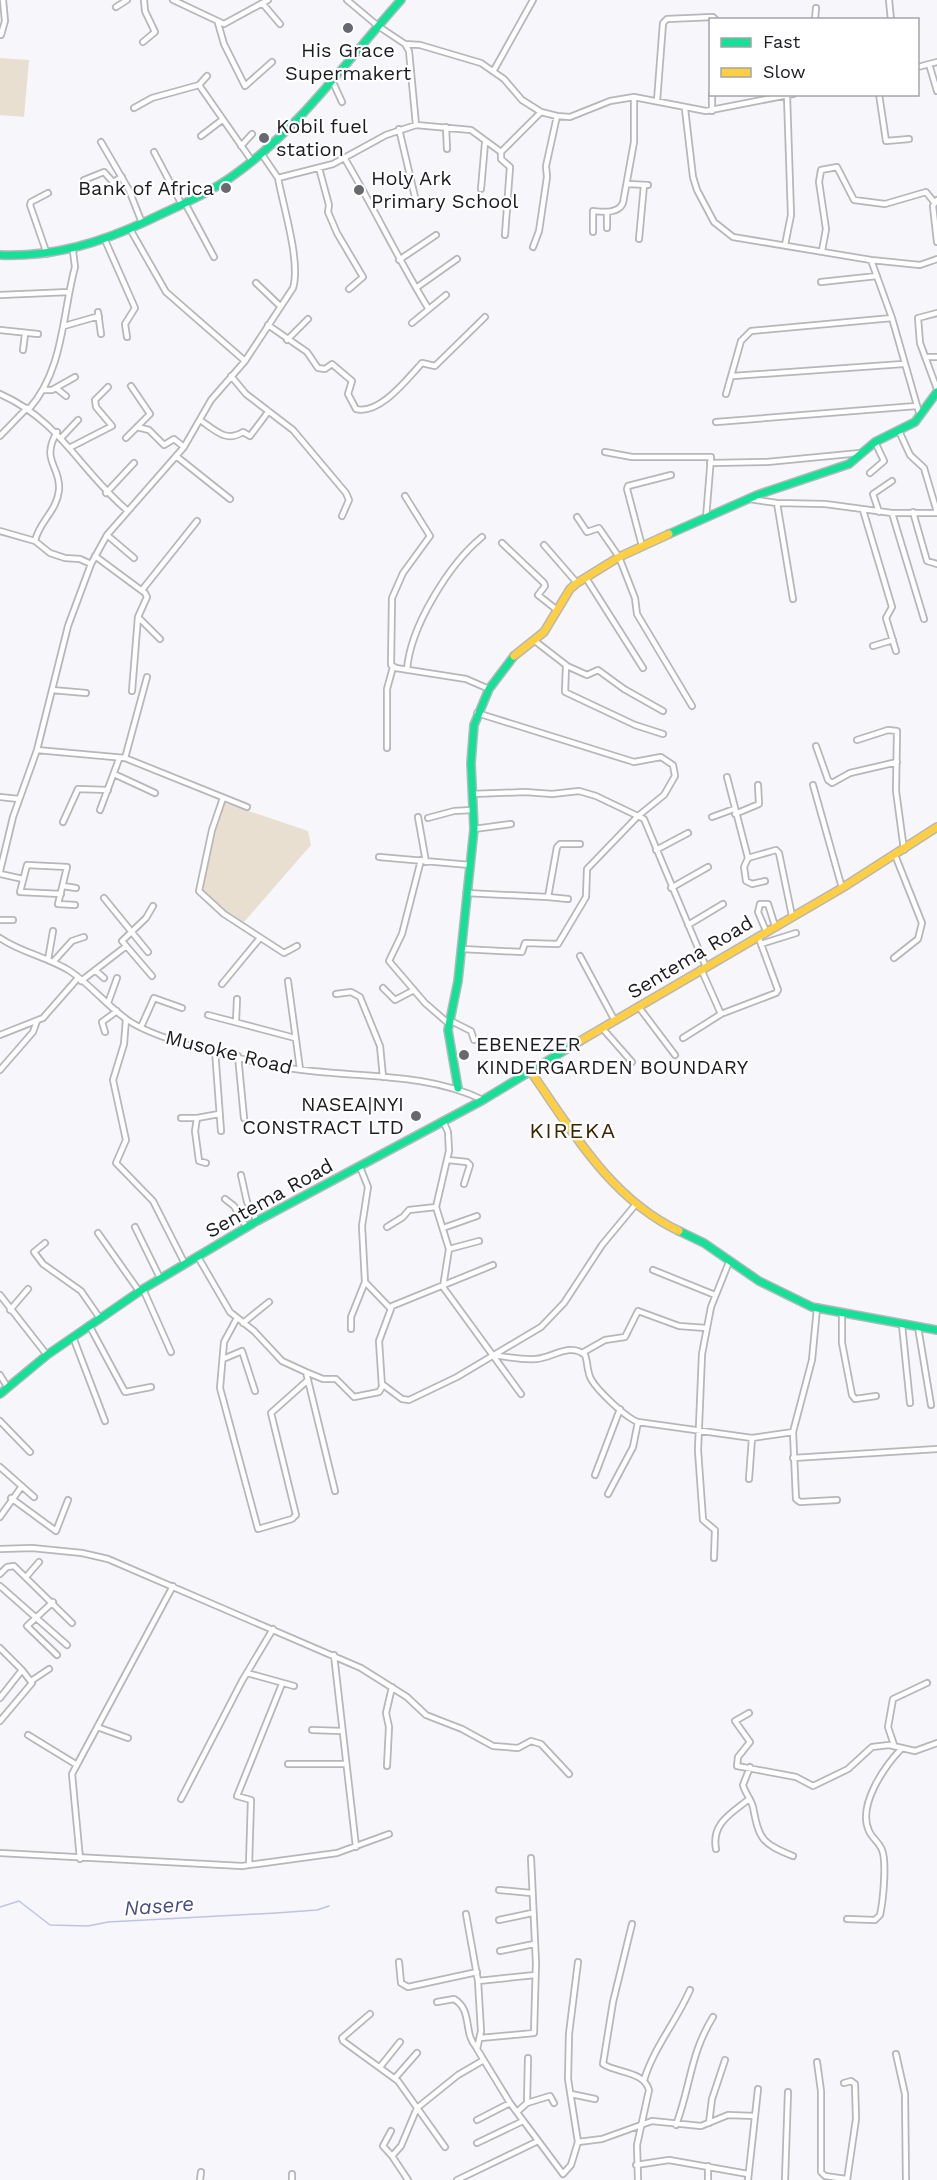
<svg xmlns="http://www.w3.org/2000/svg" width="937" height="2180" font-family="'Work Sans',sans-serif">
	<rect width="100%" height="100%" fill="#f6f6fb"/>
	<!-- green -->
	<path fill="#e8dfd1" d="M0,58L29,60L24,117L0,115Z
		M225,803L308,831L311,845L244,922L234,918L202,890L219,817Z"/>
	<g fill="none" stroke-linecap="round" stroke-linejoin="round">
		<!-- stream -->
		<path stroke="#bfc3e4" stroke-width="1.5" d="M0,1907L19,1901L50,1925L88,1926L108,1922L276,1913L317,1910L329,1906"/>
		<!-- street casing -->
		<g stroke="#b6b6bb" stroke-width="8">
			<path id="street" d="M173,0L224,24L268,0
				M347,0L378,26L405,44L420,45L481,63L504,79L522,100L541,112L557,116L570,117L610,101L634,97L706,111L793,94
				M889,0L891,20
				M263,4L280,24
				M116,7L127,0
				M815,20L816,8
				M218,23L224,44L245,86L272,62
				M1,35L5,21L3,0
				M143,42L155,32L145,11L144,0
				M405,44L409,51L416,125
				M929,64L937,91
				M918,67L937,62
				M494,70L533,0
				M331,78L342,102
				M199,85L252,161
				M879,94L886,141L909,139
				M657,101L663,23L667,19L713,17L716,20
				M134,108L152,98L199,85L207,76
				M685,109L693,177L697,190L714,222L733,237L871,260L920,265L937,259
				M712,111V94
				M446,127L447,149
				M399,129L415,197
				M201,136L222,120
				M101,142L129,190L142,223
				M241,146L252,134
				M154,152L182,205
				M261,153L278,178L333,164L386,135L416,125L471,130L501,152
				M345,159C374,208 398,259 428,308
				M319,168L329,205L328,212L337,233L363,277L349,289
				M84,180L104,172L113,182L122,177
				M628,184L648,185
				M481,189L485,143
				M937,200L933,206L937,242
				M185,203L214,257
				M607,228V212
				M130,229L166,292L245,361
				M593,232V211C603,212 618,214 623,203L634,142V97
				M505,235L510,167L501,159V152L541,112
				M639,239L644,185
				M105,240L135,308L125,324L127,337
				M785,245L791,215L787,96
				M533,247L539,231L547,177L546,166L557,116
				M822,251L826,229L819,182L821,170L837,167L854,200L885,204L926,192L934,202
				M47,254L30,205L31,202L48,193
				M399,260L436,235
				M871,260L892,318L920,416
				M821,282L877,276
				M256,283L280,306
				M416,288L457,259
				M0,295L69,292
				M98,312L101,334
				M937,313L918,318L920,343L937,389
				M412,323L446,295
				M268,325L307,352L318,368L325,369L332,364L352,381L348,394L356,409C380,415 407,379 422,363L435,366L485,317
				M64,326L99,316
				M0,330L38,334
				M287,340L308,319
				M23,350L25,334
				M925,357H937
				M231,376L246,394L293,430L346,493L349,500L342,516
				M733,376L903,364
				M56,388L66,396
				M44,390H52L75,377
				M0,394C61,421 80,471 128,511
				M726,394L741,341L751,331L892,318
				M29,409C64,369 62,315 75,267L73,251
				M200,420C215,430 226,443 243,432L250,436L268,412
				M716,422L916,406
				M137,427L149,430L164,445L174,439L184,447
				M899,431L910,455L924,468L937,512
				M0,436L27,408
				M62,437L78,420
				M126,438L150,414L131,386
				M71,447L112,426L96,407L95,400L108,387
				M605,452L632,457H711L706,518
				M176,456L230,499
				M710,463L767,462L860,453
				M870,473L884,461L875,442
				M106,493L134,463
				M405,496L430,536L403,573L392,598L391,665L396,668L466,679L489,689
				M749,499L777,503L825,504L892,513H937
				M777,503L793,599
				M863,510L892,607L886,618L896,651
				M879,512L873,494L892,481
				M913,512L927,561L937,564
				M892,513L924,619
				M577,517L587,532L599,528L619,557L635,598L637,614L692,706
				M0,531L35,541L50,553L65,558L80,559L91,564
				M107,535L134,558
				M35,541C39,522 57,511 59,490C61,466 40,461 57,432
				M502,543L544,583L545,586L538,595L557,610
				M544,545L577,583
				M642,546L627,489L628,486L671,475
				M95,556L145,593L147,597L138,617L132,691
				M586,578L643,668
				M142,590L197,521
				M138,617L160,639
				M535,641L566,665L565,692L635,725L663,734
				M873,646L893,640
				M567,666L587,675L598,670L624,689L663,711
				M407,670C410,627 449,564 482,537
				M52,690L86,693
				M857,740L888,730L897,731L896,791L904,850
				M816,746L828,780L832,783L850,773L897,762
				M387,748V689L393,667
				M37,750L125,758L247,807
				M125,758L147,677
				M114,774L155,793
				M727,777L748,858L776,850L779,853L792,916
				M813,785L842,888
				M472,794L525,792L552,794L579,791L596,796L644,819L706,967
				M0,797L19,799
				M223,798L212,830L199,891L224,914L284,953L297,946
				M100,810L119,759
				M735,814L759,804L758,785
				M418,817L426,862
				M712,817L734,809
				M428,818L454,811L472,810
				M63,822L78,789L108,790
				M474,829L511,824
				M656,850L688,833
				M379,857L470,865
				M748,858L744,867L746,881L752,884L765,881
				M421,860L402,934L389,961L425,1003L448,1023
				M0,871L13,817L37,750L68,626L91,564L107,535L184,447L211,400L245,361L293,288C301,262 283,206 278,178
				M0,874L23,879
				M63,886L76,888
				M671,888L708,867
				M466,893L548,897L557,847L560,844H580
				M61,894L20,892L27,865L67,867L58,904L75,905
				M548,897L568,899
				M104,898L148,952
				M0,920H13
				M688,925L723,904
				M766,931L758,912L760,904H768L775,926
				M0,938C22,953 48,957 70,971C91,985 108,1007 129,1021C161,1042 243,1060 282,1067C348,1079 421,1070 483,1100
				M761,944L796,933
				M462,949L522,952L525,943L558,944L586,897L587,869L638,816L664,795L675,776L673,765L661,757L634,762L477,713
				M580,956L615,1021
				M894,958L918,939L922,923L895,855
				M48,960L53,931
				M53,962L72,941L84,937
				M701,969L721,1014L776,993L778,990L758,936
				M95,970L104,978
				M152,976L122,941L146,918L153,906
				M81,981L125,947
				M288,981L300,1069
				M222,984L260,938
				M383,988L395,1000L414,990
				M336,994L351,992L360,997L380,1046L383,1077
				M108,1003L117,978
				M638,1006L675,1055
				M208,1015L295,1038
				M126,1019L124,1044L113,1080L126,1140L116,1163L153,1201L185,1264
				M449,1020L471,1031L474,1040
				M236,1022L237,999
				M141,1027L154,998L182,1008
				M603,1029L632,1062
				M105,1032L102,1022L117,1011
				M0,1035L43,1018L78,978
				M683,1038L721,1014
				M215,1050L221,1131
				M238,1056L244,1118
				M0,1070L33,1032L37,1021
				M181,1118H197
				M444,1123L448,1132L449,1151L436,1207L449,1249L443,1287L521,1394
				M448,1160L467,1162L470,1165L464,1184
				M206,1163L199,1161L195,1131L197,1118L219,1114
				M241,1175L247,1202L257,1221
				M225,1199L234,1206L247,1228
				M135,1227L160,1278
				M387,1227L403,1217L409,1210L436,1207
				M443,1228L477,1216
				M98,1233L139,1291
				M45,1243L34,1252L43,1264L81,1291L99,1317
				M449,1249L479,1241
				M198,1257L230,1312L254,1331L282,1361L306,1372L335,1491
				M653,1270L715,1295
				M365,1282L390,1308
				M143,1289L171,1352
				M0,1295L47,1355
				M817,1308L812,1360L793,1432L796,1499L800,1502L837,1500
				M10,1310L28,1289
				M842,1314V1343L852,1395L855,1399L876,1396
				M237,1318L224,1342L220,1388L258,1529L292,1519L296,1515L271,1413L308,1380
				M243,1323L269,1302
				M89,1325L125,1392L151,1387
				M902,1325L910,1403
				M918,1327L931,1405
				M351,1329V1317L365,1282L362,1226L368,1187L360,1167
				M73,1337L105,1421
				M582,1353L605,1340L625,1337L638,1311L679,1326L706,1328
				M493,1355C507,1357 522,1360 536,1359C552,1358 570,1342 585,1355C588,1363 587,1372 591,1379C597,1390 626,1418 638,1422L752,1438L793,1432
				M223,1359L242,1351L255,1391
				M306,1372L323,1379H336L354,1397L379,1392L382,1387L379,1341L392,1306L493,1265
				M0,1375L8,1388
				M382,1384L402,1399L409,1400L457,1377L541,1327L564,1303L602,1245L636,1204
				M0,1421L30,1452
				M793,1458L937,1449
				M0,1467L34,1497
				M595,1475L620,1409
				M749,1479L752,1438
				M608,1494L633,1447L638,1422
				M11,1498L56,1531L68,1500
				M0,1517L22,1486
				M0,1549L32,1548L82,1553L108,1559L361,1668L407,1697L426,1715L462,1729L493,1746L518,1748L531,1741L541,1744L569,1774
				M714,1558L715,1530L703,1520L698,1450L702,1354L711,1307L729,1262
				M0,1574L7,1567L14,1566L72,1623
				M26,1577L39,1562
				M0,1586L67,1645
				M53,1602L27,1626L57,1655
				M0,1648L22,1670L0,1698
				M334,1655L356,1847
				M247,1673L294,1686
				M31,1681L49,1669
				M749,1713L735,1721L750,1742L738,1757L737,1766L796,1777L813,1786L848,1769L872,1747L889,1745L915,1751L937,1743
				M0,1721L32,1683L22,1670
				M97,1727L128,1738
				M312,1730L342,1731
				M28,1735L77,1765
				M894,1745L888,1727L893,1699L927,1683
				M288,1764H346
				M387,1766L389,1727L386,1713L392,1687
				M750,1767L743,1785C745,1793 751,1799 753,1807C759,1839 762,1844 793,1856
				M181,1799L242,1681L273,1629
				M716,1849C711,1823 732,1813 749,1799
				M0,1853L242,1866L337,1853L389,1834
				M80,1859L72,1774L173,1586
				M249,1865L251,1800L237,1796L282,1684
				M499,1890L531,1893
				M466,1914L478,1981L481,2031L477,2049L510,2103L563,2174L571,2165L578,2142L568,2079L569,2034L578,1962
				M847,1919L875,1920L880,1915C883,1902 887,1862 882,1850C879,1842 872,1838 869,1831C857,1805 885,1766 901,1749
				M499,1920L532,1913
				M632,1924L613,2002L603,2064C616,2073 644,2071 649,2090L637,2145L638,2180
				M500,1951L534,1944
				M399,1962L401,1983L408,1987L477,1972
				M478,1981L535,1975
				M437,2002L454,1999C473,2010 463,2033 476,2047
				M370,2014L342,2038L343,2041L398,2081L445,2147
				M480,2038L534,2033L536,1963L531,1858
				M896,2054L905,2094L906,2180
				M817,2062L821,2091V2172L825,2176L846,2179
				M380,2067L400,2042
				M395,2078L417,2053
				M644,2080C654,2047 676,2022 690,1990
				M844,2083L851,2081L855,2084L856,2119L847,2180
				M571,2094L595,2099
				M527,2103L528,2058
				M517,2112L527,2103L550,2096L554,2103
				M477,2120L510,2103
				M709,2123L712,2099L725,2060
				M676,2125C691,2085 690,2054 713,2017
				M391,2131L383,2146L392,2156
				M578,2142L602,2139L652,2121L701,2126L728,2115L755,2116
				M477,2143L523,2121
				M636,2165L669,2160L748,2174
				M292,2174V2180
				M200,2180L201,2172
				M408,2180L392,2156L401,2146L417,2108L458,2075L482,2061
				M457,2180L538,2141
				M708,2180V2166
				M748,2180L758,2089
				M785,2180L788,2092"/>
		</g>
		<!-- fast casing -->
		<g stroke="#b6b6bb" stroke-width="10">
			<path id="fast" d="M0,255C54,257 100,243 149,220C178,206 208,194 234,175C299,129 348,59 401,0
				M669,534L757,495L849,464L875,442L915,422L937,392
				M458,1088L448,1030L458,981L474,829L471,763L474,725L489,689L514,656
				M679,1231L704,1243L759,1281L812,1307L937,1330
				M0,1394L47,1355L143,1289L257,1221L483,1100L580,1041"/>
		</g>
		<!-- slow casing -->
		<g stroke="#b6b6bb" stroke-width="10">
			<path id="slow" d="M514,656L544,632L570,589L577,583L619,557L669,534
				M580,1041L842,888L937,827
				M531,1072C573,1132 610,1198 679,1231"/>
		</g>
		<!-- street -->
		<use href="#street" stroke="#fefefe" stroke-width="4.5"/>
		<!-- fast -->
		<use href="#fast" stroke="#16e098" stroke-width="7"/>
		<!-- slow -->
		<use href="#slow" stroke="#ffcf43" stroke-width="7"/>
	</g>
	<!-- markers -->
	<g fill="#68696e" stroke="#fff" stroke-width="2">
		<circle cx="348" cy="28" r="6"/>
		<circle cx="264" cy="138" r="6"/>
		<circle cx="226" cy="188" r="6"/>
		<circle cx="359" cy="190" r="6"/>
		<circle cx="464" cy="1055" r="6"/>
		<circle cx="416" cy="1116" r="6"/>
	</g>
	<g text-anchor="middle" stroke-width="4.5" stroke-linejoin="round" paint-order="stroke">
		<!-- poi labels -->
		<g font-size="20" fill="#1c1d22" stroke="#fff" text-anchor="start">
			<text x="348" y="57" text-anchor="middle">His Grace<tspan x="348" dy="23">Supermakert</tspan></text>
			<text x="276" y="133">Kobil fuel<tspan x="276" dy="23">station</tspan></text>
			<text x="371" y="185">Holy Ark<tspan x="371" dy="23">Primary School</tspan></text>
			<text x="214" y="195" text-anchor="end">Bank of Africa</text>
			<text x="476" y="1051">EBENEZER<tspan x="476" dy="23">KINDERGARDEN BOUNDARY</tspan></text>
			<text x="404" y="1111" text-anchor="end">NASEA|NYI<tspan x="404" dy="23">CONSTRACT LTD</tspan></text>
		</g>
		<!-- street labels -->
		<g font-size="20" fill="#1c1d22" stroke="#fff">
			<text transform="translate(690 957) rotate(-31)" y="7">Sentema Road</text>
			<text transform="translate(229 1052) rotate(14)" y="7">Musoke Road</text>
			<text transform="translate(269 1198) rotate(-29)" y="7">Sentema Road</text>
		</g>
		<!-- water labels -->
		<g font-size="21" font-style="italic" fill="#484c86" stroke="#fff">
			<text transform="translate(159 1906) rotate(-4)" y="7">Nasere</text>
		</g>
		<!-- quarter labels -->
		<g font-size="22" letter-spacing="1.5" fill="#392700" stroke="#fff">
			<text x="573" y="1138">KIREKA</text>
		</g>
	</g>
	<!-- legend -->
	<rect x="709" y="18" width="210" height="78" fill="#ffffff" stroke="#a4a5a7" stroke-width="1.5"/>
	<rect x="721" y="38" width="30" height="9" fill="#16e098" stroke="#a4a5a7" stroke-width="1.5"/>
	<text x="763" y="48" font-size="18" fill="#1c1d22">Fast</text>
	<rect x="721" y="68" width="30" height="9" fill="#ffcf43" stroke="#a4a5a7" stroke-width="1.5"/>
	<text x="763" y="78" font-size="18" fill="#1c1d22">Slow</text>
</svg>
